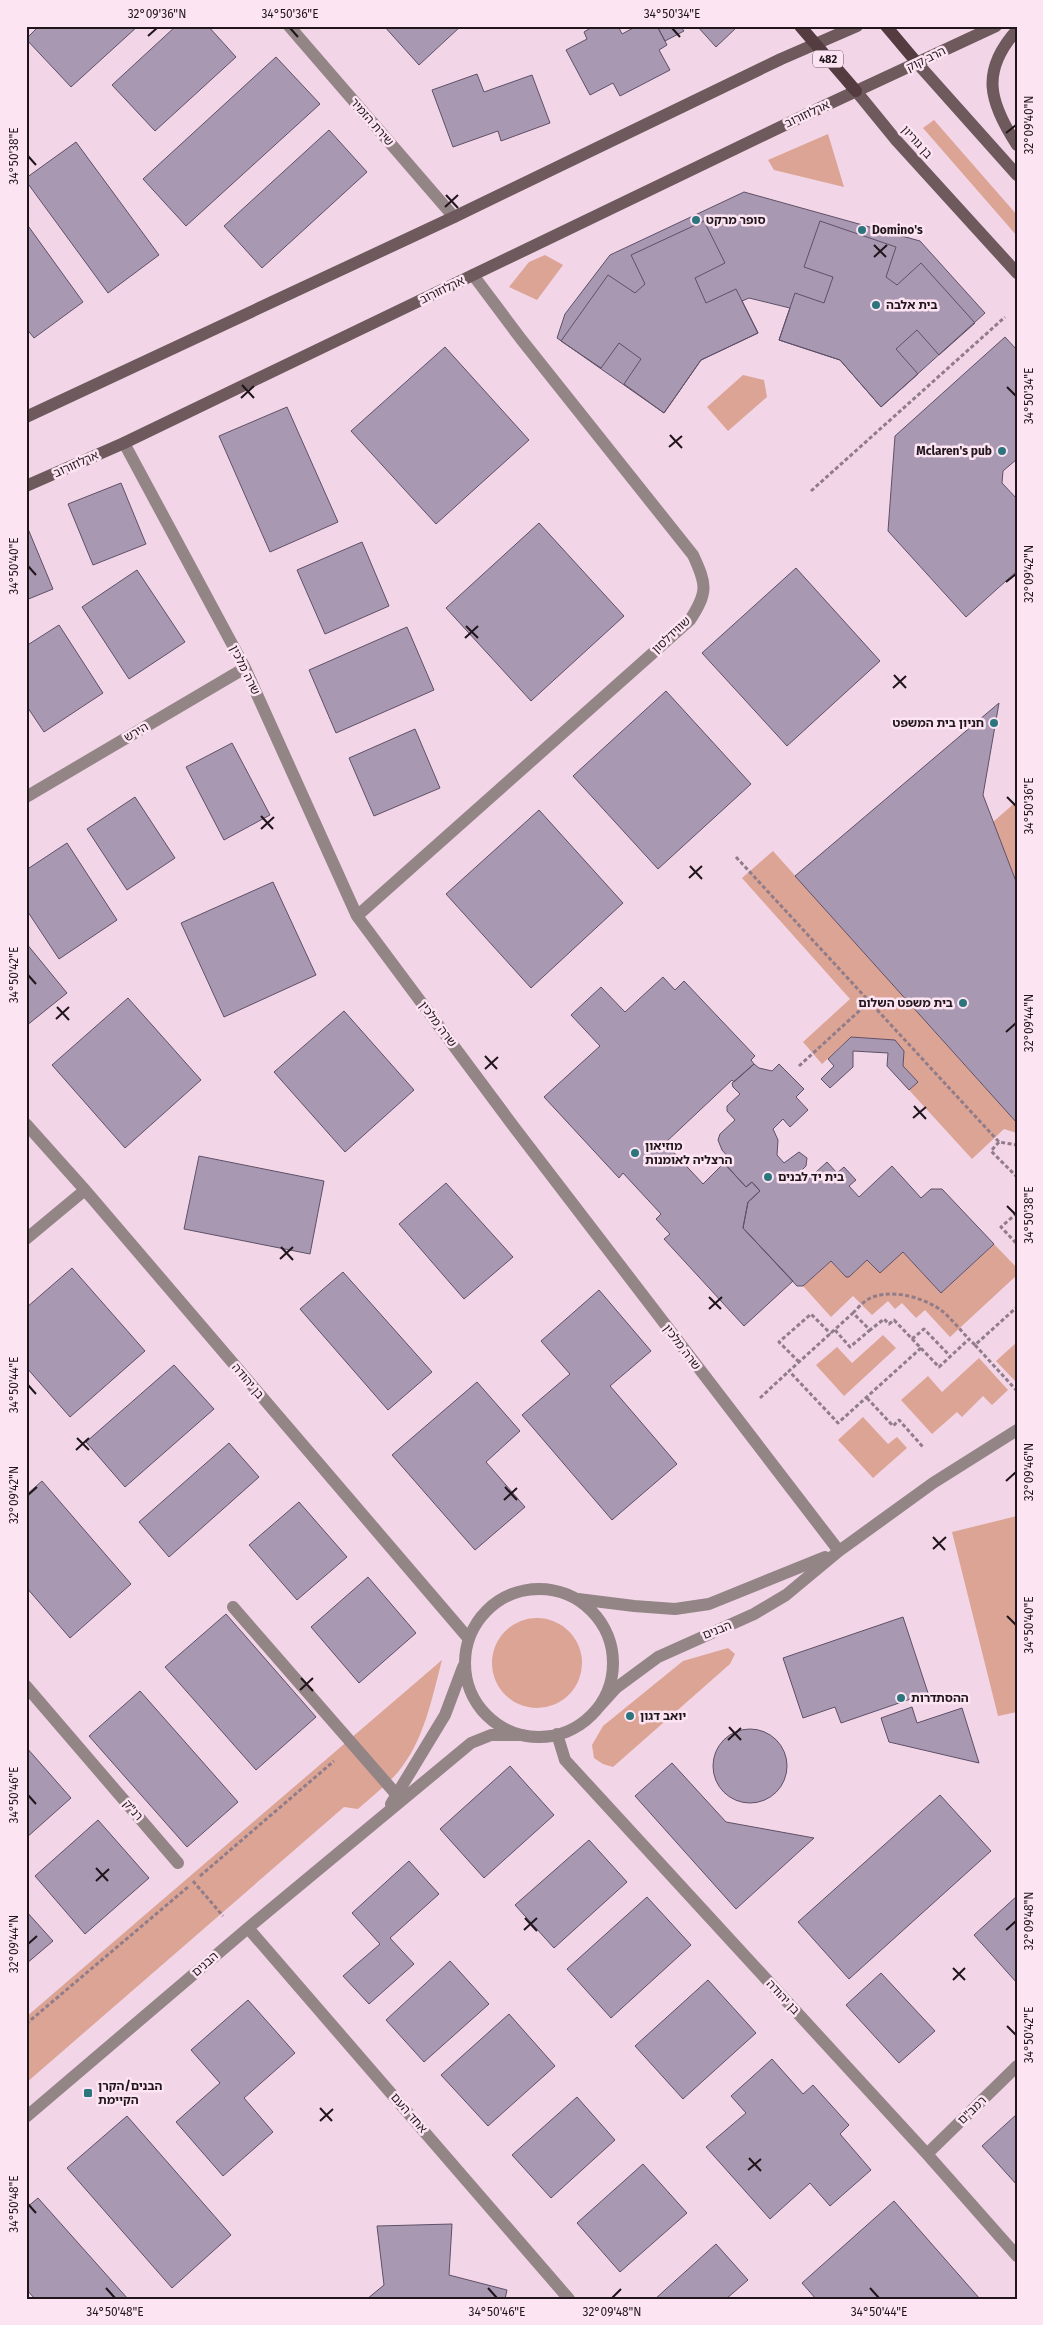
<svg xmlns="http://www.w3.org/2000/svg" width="1043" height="2325" font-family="'Fira Sans','Noto Sans Hebrew',sans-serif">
	<rect width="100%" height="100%" fill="#f2d5e7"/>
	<!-- green -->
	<path fill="#dca495" d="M934,120L1017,215V236L923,128Z
		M828,134L844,187L774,170L768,160Z
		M545,255L563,265L537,300L509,287L529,262Z
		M743,375L764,380L767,397L728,431L707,407Z
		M1017,801V884L993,822Z
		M773,851L1017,1123V1133L1004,1129L972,1159L909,1090L917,1082L903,1066L904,1051L895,1040L851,1037L822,1064L803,1042L850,999L742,878Z
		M994,1244L1017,1268V1275L950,1337L925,1310L916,1318L902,1303L895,1309L888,1301L872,1315L853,1296L831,1317L803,1286L831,1261L846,1277H849L867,1260L880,1272L903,1252L941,1293Z
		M883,1335L896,1348L844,1396L816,1365L837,1347L852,1363Z
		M1017,1342V1383L996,1361Z
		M979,1358L1008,1390L992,1405L983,1396L962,1417L957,1412L932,1434L901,1400L928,1376L942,1392Z
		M863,1417L888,1444L897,1437L907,1448L873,1478L838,1440Z
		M1017,1516V1712L998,1716L952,1532Z
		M492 1663a45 45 0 1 1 90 0a45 45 0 1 1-90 0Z
		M728,1648L735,1654L730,1664L613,1767L603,1764L594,1758L592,1745L603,1726L683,1661Z
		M442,1660C432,1698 424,1741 398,1772C387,1785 371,1797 358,1809L344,1807L26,2083V2017Z"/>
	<!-- building -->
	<path fill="#a998b2" stroke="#5f5067" d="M39,26H138L71,87L26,39Z
		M176,26H208L236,57L155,131L112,85Z
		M384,26H461L419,65Z
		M594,26H618L622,34L637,26H657L667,45L659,50L670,70L620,96L613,83L590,95L566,50L587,39L584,32Z
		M657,26H680L684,31L665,41Z
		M697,26H736L737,27L716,47Z
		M276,57L320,104L186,226L143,179Z
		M477,74L484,92L532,75L550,123L501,141L498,131L453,147L432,90Z
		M329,130L367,172L262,268L224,226Z
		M76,142L159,255L108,293L26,181V178Z
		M744,192L920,241L985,313L881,407L840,360L779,340L790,308L749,298L742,301L758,333L701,360L664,413L557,338L565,314L610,255Z
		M704,221L725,263L695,278L706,303L736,289L758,333L701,360L664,413L624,384L641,359L619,343L601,368L561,341L608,275L635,293L645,284L631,255Z
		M820,221L896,247L886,277L897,285L921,263L975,323L939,355L917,330L896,349L918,374L881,407L840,360L779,340L795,293L824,303L833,277L804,267Z
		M26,223L83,302L34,338L26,328Z
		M1005,337L1017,350V459L1003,471L1002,483L1017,499V571L966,617L888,531L895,436Z
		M445,347L529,440L436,524L351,431Z
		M287,407L338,522L270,552L219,436Z
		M121,483L146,544L93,565L68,504Z
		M539,523L624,616L531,701L446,608Z
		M26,524L53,589L26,600Z
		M362,542L389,606L325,634L297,570Z
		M796,568L880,661L787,746L702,653Z
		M137,570L185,642L129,679L82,607Z
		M59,625L103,693L44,732L26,705V646Z
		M407,627L434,690L336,733L309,670Z
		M666,691L751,784L658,869L573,776Z
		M999,703L983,795L1017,884V1123L795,876Z
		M415,729L440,788L374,816L349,758Z
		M232,743L270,815L224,840L186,767Z
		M135,797L175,858L127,890L87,829Z
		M539,810L623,903L531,988L446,894Z
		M67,843L117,920L59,959L26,909V870Z
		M273,882L316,975L224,1017L181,923Z
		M26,943L67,993L26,1026Z
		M663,977L675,990L684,981L755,1056L751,1060L754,1064L734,1082L732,1080L665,1143L703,1184L724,1163L746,1187L752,1182L760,1191L748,1202L743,1228L793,1281L744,1326L664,1239L670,1234L656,1219L661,1214L623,1173L619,1178L544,1097L600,1046L571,1015L601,987L625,1012Z
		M128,998L201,1080L125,1148L52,1065Z
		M344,1011L414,1090L345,1152L274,1072Z
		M851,1037L895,1040L904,1051L903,1066L918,1082L909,1090L887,1066L888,1053L853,1051V1067L830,1088L821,1079L834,1066L828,1059Z
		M754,1064L759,1068L772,1071L779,1064L804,1089L796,1097L808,1110L790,1127L783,1119L773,1129L778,1140L777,1155L784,1163L799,1152L807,1158L806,1166L797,1175L804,1183L827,1162L837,1173L844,1167L856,1180L849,1186L859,1197L892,1166L921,1198L931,1189H942L994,1244L941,1293L903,1252L880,1273L867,1260L849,1277H846L831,1261L803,1286H797L743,1228L748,1202L760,1191L752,1182L746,1187L724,1163L730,1159L722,1150L718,1140L720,1134L735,1120L727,1111V1106L740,1094L733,1087L732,1083Z
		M199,1156L324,1181L310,1254L184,1229Z
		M446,1183L513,1257L464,1299L399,1224Z
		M72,1268L145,1351L70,1417L26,1367V1308Z
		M343,1272L432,1372L388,1410L300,1309Z
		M599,1290L651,1351L610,1386L677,1464L612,1520L522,1415L570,1374L541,1341Z
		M174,1365L214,1409L125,1487L86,1442Z
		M477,1382L520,1431L486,1462L525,1507L475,1550L392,1455Z
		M229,1443L259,1477L169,1557L139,1522Z
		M42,1481L131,1584L70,1638L26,1587V1495Z
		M299,1502L347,1557L297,1600L249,1545Z
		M368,1577L416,1633L359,1683L311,1627Z
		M226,1614L316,1717L256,1770L165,1667Z
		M903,1617L928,1693L841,1723L835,1707L803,1718L783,1658Z
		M140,1691L238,1802L187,1847L89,1736Z
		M912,1707L917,1723L962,1708L979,1763L889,1742L881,1718Z
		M713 1766a37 37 0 1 1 74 0a37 37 0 1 1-74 0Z
		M26,1747L71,1798L26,1838Z
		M672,1763L726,1822L814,1838L736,1909L635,1796Z
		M510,1766L554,1815L484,1878L440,1829Z
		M940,1795L991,1851L849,1979L798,1922Z
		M98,1820L149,1878L85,1934L35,1876Z
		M589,1840L627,1882L554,1948L515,1905Z
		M409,1861L439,1894L390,1938L414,1964L369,2004L343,1976L380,1944L352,1913Z
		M1017,1896V1983L974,1935Z
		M647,1897L691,1945L611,2018L567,1969Z
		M26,1911L53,1941L26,1964Z
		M450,1961L489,2004L424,2062L386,2020Z
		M881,1973L935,2031L899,2063L846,2005Z
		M708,1980L756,2033L683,2099L635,2046Z
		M248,2000L295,2053L244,2098L273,2132L223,2176L176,2122L220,2083L191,2050Z
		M509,2014L555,2066L488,2126L441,2075Z
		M772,2059L803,2094L813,2085L849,2125L840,2134L871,2170L830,2206L810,2183L770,2219L706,2147L746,2113L731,2096Z
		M577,2097L615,2140L551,2198L512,2155Z
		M1017,2114V2185L982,2146Z
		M127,2116L231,2235L172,2288L67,2168Z
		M643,2164L687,2213L620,2272L577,2223Z
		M38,2198L128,2299H35L26,2289V2208Z
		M894,2201L980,2299H816L802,2283Z
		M452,2224L449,2275L507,2290L505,2299H367L384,2285L377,2226Z
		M716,2244L748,2280L726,2299H655Z"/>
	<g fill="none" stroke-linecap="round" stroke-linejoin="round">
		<!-- path -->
		<path stroke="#917c89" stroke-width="3" stroke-dasharray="4 2.5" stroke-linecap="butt" d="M811,491L1005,317
			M1017,828V829
			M736,857L999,1142L1017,1145
			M799,1066L869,1002
			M999,1142L991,1151L1017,1177
			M1017,1213L1001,1227L1017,1244
			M853,1313C857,1309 862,1303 867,1300C888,1287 924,1297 942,1311C952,1319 960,1330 969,1339
			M835,1330L850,1347L870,1330
			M912,1339L924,1329L950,1356
			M975,1345L1017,1391
			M921,1348L838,1423L789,1371L853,1313L870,1330L884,1319L889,1324L894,1320L939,1367L969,1339L975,1345L1017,1307
			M799,1362L779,1342L811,1314L831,1334
			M760,1398L789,1371
			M867,1398L893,1426L899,1420L923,1447
			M200,1876L334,1761
			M193,1881L223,1916
			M26,2024L188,1887"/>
		<!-- lane -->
		<path stroke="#938486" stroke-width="12" d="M233,1607L396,1794
			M26,1686L178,1863"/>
		<!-- street -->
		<path stroke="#938486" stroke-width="12" d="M289,26L454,217
			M124,443L245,668L357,916L514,1127L839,1551
			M26,797L245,668
			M357,916L690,620C708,592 707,585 693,555L521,339L473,275
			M26,1124L85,1190L469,1639
			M26,1239L85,1190
			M465 1663a74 74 0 1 1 148 0a74 74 0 1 1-148 0Z
			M578,1599L634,1606L675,1609L709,1604L825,1557
			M596,1710L616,1688L658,1657L754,1614L786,1595L839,1551L933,1483L1017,1430
			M557,1734L565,1760L927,2154L1017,2256
			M391,1804L445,1715L463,1667
			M248,1928L569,2299
			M26,2117L248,1928L471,1743L491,1735H523
			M927,2154L1017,2066"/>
		<!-- secondary -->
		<path stroke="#6e595c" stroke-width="12" d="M1017,30C980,71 989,102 1017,145
			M918,64L1017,175
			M856,91L896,140L1017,273
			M26,417L454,217L781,59L857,26
			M26,486L124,443L822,107L996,26"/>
		<!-- primary -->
		<path stroke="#543c40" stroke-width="12" d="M800,26L856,91
			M886,26L918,64"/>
	</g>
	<!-- ticks -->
	<path fill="none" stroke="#1f151b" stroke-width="2" d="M290,28L298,37M672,28L680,37M148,36L157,28M1006,133L1016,125M28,156L36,165M446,195L458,208M445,207L458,195M874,245L886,257M874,257L887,245M242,385L254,398M1007,387L1016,396M241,398L254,386M670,435L682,448M669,447L682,436M28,566L36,575M1006,582L1016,574M466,626L478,638M465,638L478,626M894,675L906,688M893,688L906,676M1007,797L1016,806M261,816L273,829M261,829L274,817M690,866L702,879M689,878L702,866M28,975L36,984M57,1007L69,1020M56,1019L69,1007M1006,1032L1016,1023M485,1056L497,1069M485,1069L498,1057M914,1106L926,1119M913,1118L926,1107M1007,1206L1016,1215M281,1247L293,1260M280,1259L293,1247M709,1297L721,1309M709,1309L722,1297M28,1385L36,1394M77,1438L89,1450M76,1450L89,1438M1006,1481L1016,1472M505,1487L517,1500M28,1495L37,1487M504,1500L517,1488M933,1537L945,1550M933,1549L946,1537M1007,1616L1016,1625M301,1678L313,1691M300,1690L313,1678M729,1727L741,1740M728,1740L741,1728M28,1795L36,1804M96,1868L108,1881M96,1881L109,1869M525,1918L537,1931M524,1930L537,1918M1006,1930L1016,1921M28,1944L37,1936M953,1968L965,1980M953,1980L965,1968M1007,2026L1016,2035M320,2108L332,2121M320,2121L333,2109M749,2158L761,2171M748,2170L761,2159M28,2204L36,2213M106,2288L115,2298M488,2288L497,2298M870,2288L879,2298M612,2298L621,2289"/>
	<!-- markers -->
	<g fill="#2c757d" stroke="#fce4f2" stroke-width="2">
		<circle cx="696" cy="220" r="5"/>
		<circle cx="862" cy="230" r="5"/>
		<circle cx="876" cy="305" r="5"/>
		<circle cx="1002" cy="451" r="5"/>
		<circle cx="994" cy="723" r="5"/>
		<circle cx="963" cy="1003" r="5"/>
		<circle cx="635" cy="1153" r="5"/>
		<circle cx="768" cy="1177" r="5"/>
		<circle cx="901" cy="1698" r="5"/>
		<circle cx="630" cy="1716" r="5"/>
		<rect x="83" y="2088" width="10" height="10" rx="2.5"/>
	</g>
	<g text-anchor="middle" stroke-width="5" stroke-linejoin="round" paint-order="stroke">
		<!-- shield labels -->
		<rect fill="#fce4f2" stroke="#61535c" stroke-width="1" x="813" y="50.5" width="30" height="17" rx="4"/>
		<g font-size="11" font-weight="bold" fill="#1f151b">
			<text x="828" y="63">482</text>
		</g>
		<!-- street labels -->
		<g font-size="12" fill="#1f151b" stroke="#fce4f2">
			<text transform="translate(926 59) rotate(-26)" y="4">הרב קוק</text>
			<text transform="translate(807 114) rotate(-25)" y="4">ארלוזורוב</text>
			<text transform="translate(372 122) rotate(49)" y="4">שירת הזמיר</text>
			<text transform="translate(917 142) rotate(48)" y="4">בן גוריון</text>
			<text transform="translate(442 290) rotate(-26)" y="4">ארלוזורוב</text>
			<text transform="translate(76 464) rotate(-24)" y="4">ארלוזורוב</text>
			<text transform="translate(671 635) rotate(-43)" y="4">שווידלסון</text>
			<text transform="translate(245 670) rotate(64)" y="4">שרה מלכין</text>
			<text transform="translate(136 732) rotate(-31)" y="4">הירש</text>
			<text transform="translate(438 1024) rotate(53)" y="4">שרה מלכין</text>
			<text transform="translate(682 1347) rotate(53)" y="4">שרה מלכין</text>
			<text transform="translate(248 1381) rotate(50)" y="4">בן יהודה</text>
			<text transform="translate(717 1630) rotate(-22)" y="4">הבנים</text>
			<text transform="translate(133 1810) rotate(49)" y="4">רנ"ק</text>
			<text transform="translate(205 1964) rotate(-41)" y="4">הבנים</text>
			<text transform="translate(783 1997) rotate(47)" y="4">בן יהודה</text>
			<text transform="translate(972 2110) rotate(-44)" y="4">רמב"ם</text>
			<text transform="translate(409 2113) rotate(49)" y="4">אחד העם</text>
		</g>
		<!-- poi labels -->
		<g font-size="12" font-weight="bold" fill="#1f151b" stroke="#fce4f2" text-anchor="start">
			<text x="706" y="224">סופר מרקט</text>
			<text x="872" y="234">Domino's</text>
			<text x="886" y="309">בית אלבה</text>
			<text x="992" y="455" text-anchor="end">Mclaren's pub</text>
			<text x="984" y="727" text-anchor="end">חניון בית המשפט</text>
			<text x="953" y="1007" text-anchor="end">בית משפט השלום</text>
			<text x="645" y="1150">מוזיאון<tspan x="645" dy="14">הרצליה לאומנות</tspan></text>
			<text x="778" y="1181">בית יד לבנים</text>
			<text x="911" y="1702">ההסתדרות</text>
			<text x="640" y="1720">יואב דגון</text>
			<text x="98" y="2090">הבנים/הקרן<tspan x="98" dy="14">הקיימת</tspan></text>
		</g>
	</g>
	<!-- border -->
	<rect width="1043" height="2325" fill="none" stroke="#fce4f2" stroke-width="55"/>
	<rect x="28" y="28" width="988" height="2270" fill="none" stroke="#1f151b" stroke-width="2"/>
	<g font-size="12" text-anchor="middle" fill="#1f151b">
		<text x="157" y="18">32°09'36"N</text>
		<text x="290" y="18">34°50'36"E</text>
		<text x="672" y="18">34°50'34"E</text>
		<text transform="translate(1029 125) rotate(-90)" y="4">32°09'40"N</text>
		<text transform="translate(14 156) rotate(-90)" y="4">34°50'38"E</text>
		<text transform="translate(1029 396) rotate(-90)" y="4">34°50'34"E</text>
		<text transform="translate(14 566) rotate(-90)" y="4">34°50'40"E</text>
		<text transform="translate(1029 574) rotate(-90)" y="4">32°09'42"N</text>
		<text transform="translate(1029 806) rotate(-90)" y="4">34°50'36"E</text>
		<text transform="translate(14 975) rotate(-90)" y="4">34°50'42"E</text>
		<text transform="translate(1029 1023) rotate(-90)" y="4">32°09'44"N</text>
		<text transform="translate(1029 1215) rotate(-90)" y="4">34°50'38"E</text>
		<text transform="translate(14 1385) rotate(-90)" y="4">34°50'44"E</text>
		<text transform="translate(1029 1472) rotate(-90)" y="4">32°09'46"N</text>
		<text transform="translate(14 1495) rotate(-90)" y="4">32°09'42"N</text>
		<text transform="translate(1029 1625) rotate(-90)" y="4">34°50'40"E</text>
		<text transform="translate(14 1795) rotate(-90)" y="4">34°50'46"E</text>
		<text transform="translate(1029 1921) rotate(-90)" y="4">32°09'48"N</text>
		<text transform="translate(14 1944) rotate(-90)" y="4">32°09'44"N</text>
		<text transform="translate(1029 2035) rotate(-90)" y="4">34°50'42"E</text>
		<text transform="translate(14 2204) rotate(-90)" y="4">34°50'48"E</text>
		<text x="115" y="2316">34°50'48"E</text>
		<text x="497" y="2316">34°50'46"E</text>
		<text x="612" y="2316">32°09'48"N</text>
		<text x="879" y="2316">34°50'44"E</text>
	</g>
</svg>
